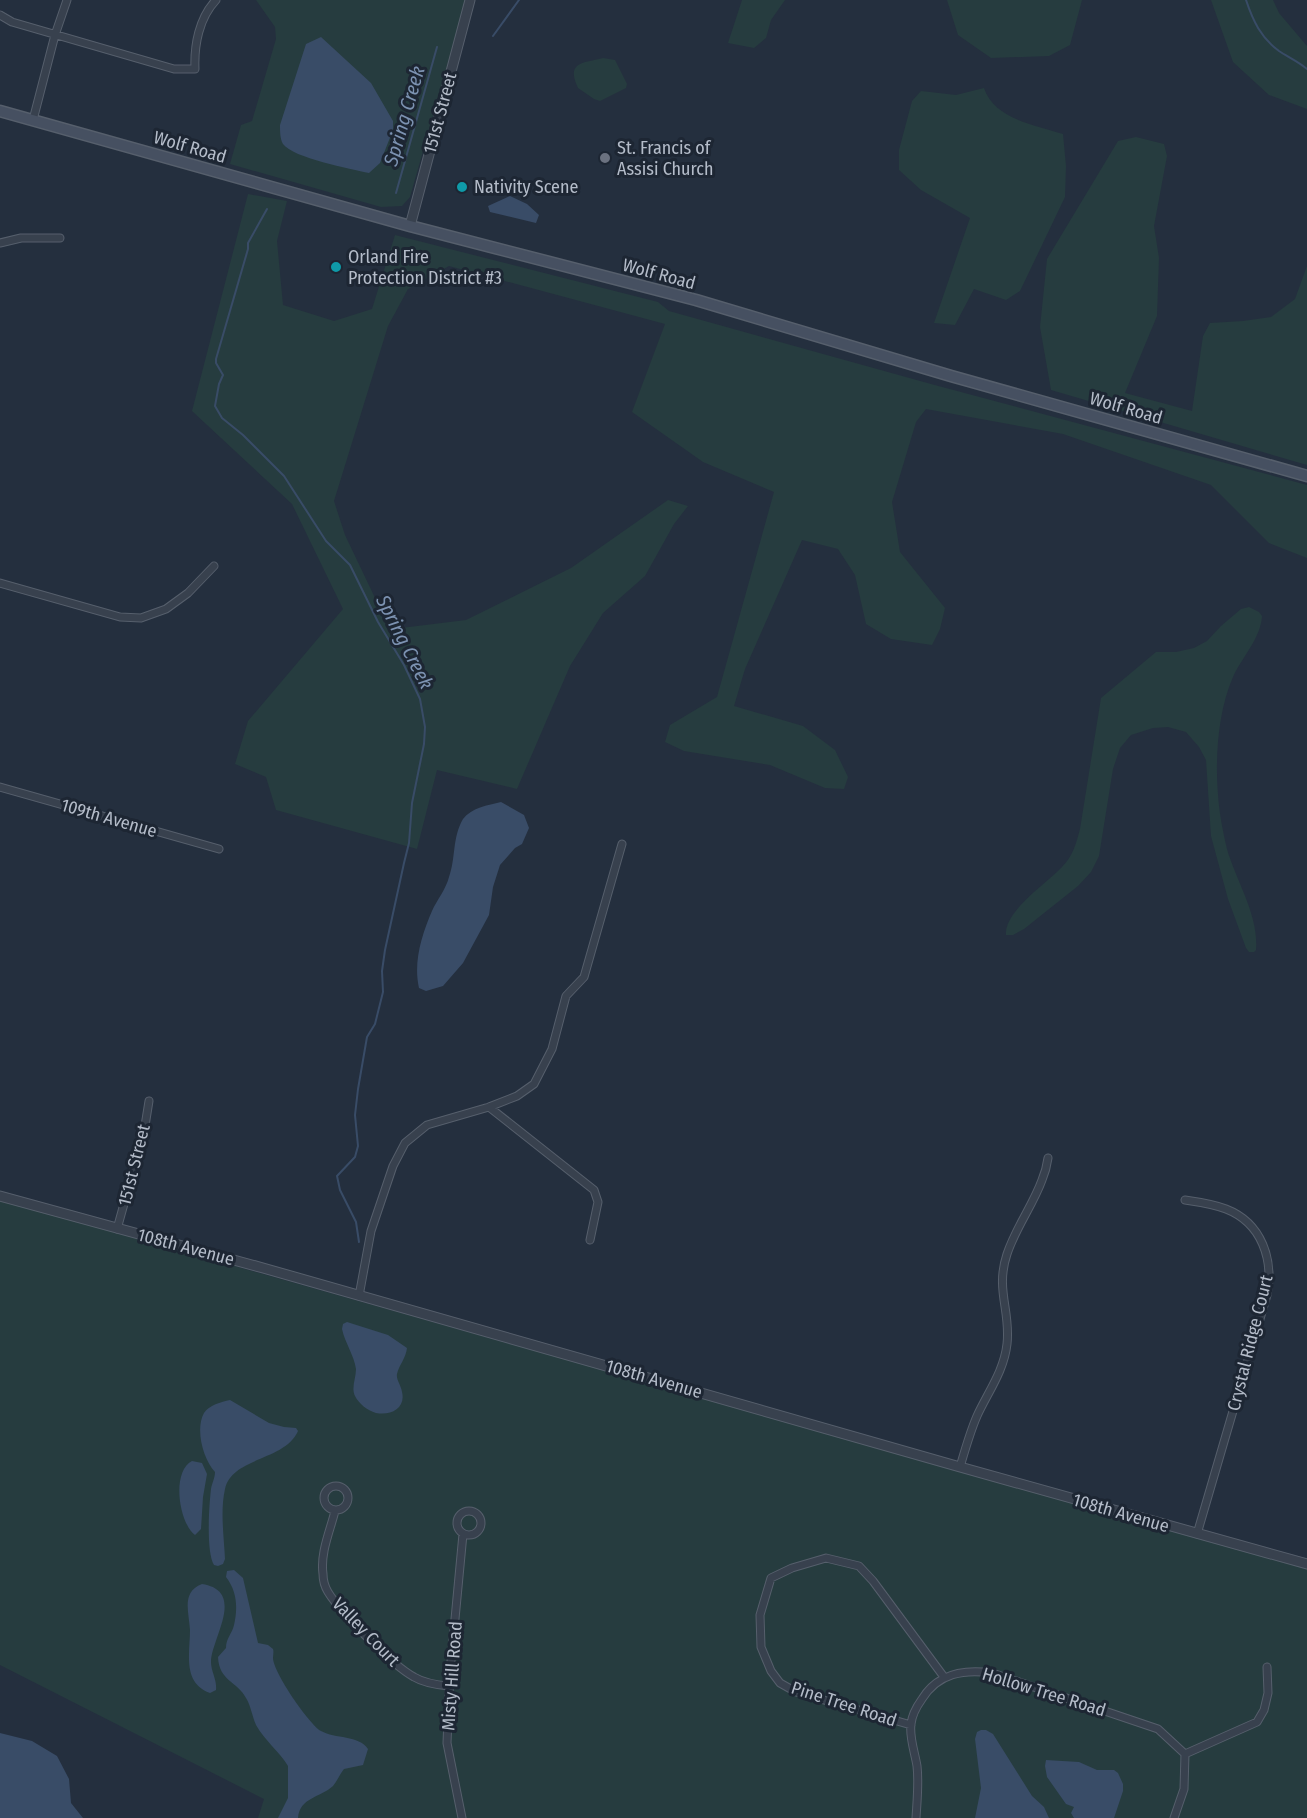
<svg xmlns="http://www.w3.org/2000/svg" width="1307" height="1818" font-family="'Fira Sans Condensed',sans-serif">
	<rect width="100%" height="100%" fill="#242f3e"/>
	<!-- green -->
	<path fill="#263c3f" d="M256,0H466L410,197L402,206L381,207L230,164L241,125L252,121L276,39L275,27Z
		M742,0H785L771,20L766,38L754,48L728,43Z
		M947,0H1082L1070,45L1049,56L991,58L958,35Z
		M1211,0H1273L1279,13L1307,46V109L1269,95L1233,62Z
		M603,58L615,60L627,84L626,88L600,101L594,99L578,88C565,61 585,63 603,58Z
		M984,88C994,119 1035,125 1063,134L1066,166L1065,197L1020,291L1006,300L974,289L955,325L934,323L970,218L921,190L899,170V150L912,101L921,91L956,95Z
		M1136,137L1164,144L1167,156L1154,226L1159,258L1157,316L1125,393L1192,411L1203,336L1210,323L1243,321L1271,317L1295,299L1307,266V465L1051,390L1040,327L1047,259L1118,141Z
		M248,194L287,201L277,241L283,305L334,321L372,309L395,235L658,302L669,311L931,384L1307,485V558L1269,543L1211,485L1063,434L926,409L916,422L892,502L900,552L945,608L940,629L932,645L891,639L866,624L855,575L838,549L802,540L745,669L734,706L803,726L835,750L848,777L844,789L825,788L770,765L684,751L665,742L670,725L717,697L774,492L703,462L632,412L665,324L449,266L408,289L388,326L334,501L345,535L387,623L401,628L466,620L571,568L668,500L688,506L674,524L645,576L603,613L570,666L517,789L437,770L417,849L276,810L266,777L235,764L248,721L343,609L292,504L192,411Z
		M1249,607L1259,612L1262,616C1261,638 1242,657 1233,677C1218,711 1215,758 1218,794C1219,812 1223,832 1227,849C1236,881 1259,915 1256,950L1254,952H1249L1246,948L1228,899L1211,836L1206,760L1199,747L1186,732L1168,727L1153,728L1131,735L1120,748L1113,769L1099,856L1091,872L1078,886L1024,929L1013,935H1006C1004,911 1046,884 1062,867C1073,856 1076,844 1080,829L1101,698L1156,652H1176L1194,648L1207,641L1221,626L1241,609Z
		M0,1200L788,1422L1307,1564V1818H258L264,1799L0,1665Z"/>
	<!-- water -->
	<path fill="#394c67" d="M321,37L371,83L393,121V130L380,163L369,173C351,169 293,158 283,144C280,139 280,131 280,125L306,44Z
		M510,196L527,204L539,215L536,223L490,212L488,206Z
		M501,802L524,815L529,828L522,844L515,848L500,865L493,887L489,915L463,963L443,986L426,991L419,988C413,962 422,934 432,911C437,900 446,889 449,877C456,858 452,838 463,819C471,808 488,805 501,802Z
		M347,1322L388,1335L407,1348C406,1358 399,1365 397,1374C396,1380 401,1385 402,1392C406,1408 391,1416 376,1413C367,1410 359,1404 355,1396C351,1388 356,1378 356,1369C354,1355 345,1343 342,1329L343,1324Z
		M230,1400L269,1423L284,1427L296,1428L298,1431C285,1461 232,1457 225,1489C220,1511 224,1537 225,1559L223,1564L218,1566L214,1565C206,1552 209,1506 211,1489C212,1483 215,1478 215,1472C203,1459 195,1429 204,1413C209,1405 221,1402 230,1400Z
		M192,1461L202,1463L207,1474L203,1497L201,1529L195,1535C179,1523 171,1472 192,1461Z
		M234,1570L243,1578L258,1643L268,1645L273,1649C274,1652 273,1655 273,1658C273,1672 309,1724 321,1731C335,1739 359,1735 368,1749L363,1765L344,1769C340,1774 337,1781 333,1786C320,1798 300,1797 298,1818H278L288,1798V1766C279,1751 265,1741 256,1725C252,1716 251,1706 246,1698C237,1681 219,1681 218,1657L226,1648C226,1638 232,1634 234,1625C238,1608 237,1591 226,1577L227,1571Z
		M202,1584C247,1591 211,1639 211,1662C211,1672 217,1679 216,1690L210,1693C182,1683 190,1653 190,1630C189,1612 181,1592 202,1584Z
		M981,1730H986L993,1734L1032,1796L1044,1807L1049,1818H975L981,1788L975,1739L977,1732Z
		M0,1733L32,1741L57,1756L69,1779L71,1803L83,1818H0Z
		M1046,1760L1079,1762L1097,1770H1114L1118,1773L1123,1784V1791L1114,1818H1074L1071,1813L1074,1807L1066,1804L1047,1777L1045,1766Z"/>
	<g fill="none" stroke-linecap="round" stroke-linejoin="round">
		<!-- stream -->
		<path stroke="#394c67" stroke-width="2" d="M1246,0C1253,21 1261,38 1279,51C1288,57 1299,62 1307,69
			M493,36L519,0
			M396,193L437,47
			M267,209L248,243V249L216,359V363L223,375L219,384L215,406L222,418L243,435L284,476L326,541L350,565L378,622L404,665L420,699L425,727L424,744L412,803L409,843L404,863L385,950L382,971L383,992L375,1024L367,1037L358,1089L355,1115L358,1146L355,1157L337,1176L340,1190L356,1222L359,1242"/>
		<!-- minor casing -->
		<g stroke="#565f6c" stroke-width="9">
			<path id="minor" d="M0,15L12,22L174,69H195C194,45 199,18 216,0
				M33,120L55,35L67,0
				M0,243L21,238H60
				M0,583L120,617L141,618L166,609L188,593L214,566
				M0,787L219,849
				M489,1107L594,1190L598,1202L590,1240
				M1185,1200C1199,1202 1213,1204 1226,1209C1262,1223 1274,1260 1267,1295L1197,1534
				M117,1229L144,1132L149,1101
				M359,1296L371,1231L393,1166L405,1143L427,1125L489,1107L517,1096L534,1084L552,1049L566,996L584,977L622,844
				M960,1467C965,1450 970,1432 977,1416C988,1392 1004,1371 1007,1344C1011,1311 995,1290 1007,1254C1016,1227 1033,1205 1042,1180C1045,1173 1047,1165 1048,1158
				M324 1498a12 12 0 1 1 24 0a12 12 0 1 1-24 0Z
				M457 1523a12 12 0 1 1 24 0a12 12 0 1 1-24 0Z
				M335,1511C330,1531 320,1553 323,1574C323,1580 325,1587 328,1592C341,1613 392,1665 414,1677C424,1683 437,1685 449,1686
				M911,1725L796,1692L780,1683L771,1671L761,1647L760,1615L771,1578L792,1568L826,1558L859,1566L873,1581L944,1677
				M1185,1754L1257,1722L1264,1710L1268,1693L1267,1667
				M462,1818L447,1743L450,1672L463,1534
				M916,1818C917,1801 919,1783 917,1766C915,1753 909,1737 911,1724C912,1715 917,1706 922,1699C938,1673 964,1669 992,1673L1158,1729L1185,1754L1184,1789L1174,1818"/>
		</g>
		<!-- tertiary casing -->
		<g stroke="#565f6c" stroke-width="11">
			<path id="tertiary" d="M410,226L470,0
				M0,1196L263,1268L960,1467L1307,1564"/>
		</g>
		<!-- secondary casing -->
		<g stroke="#565f6c" stroke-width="13">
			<path id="secondary" d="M0,111L410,226L696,300L951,376L1307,476"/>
		</g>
		<!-- minor -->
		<use href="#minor" stroke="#38414e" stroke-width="7"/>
		<!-- tertiary -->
		<use href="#tertiary" stroke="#38414e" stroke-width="9"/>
		<!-- secondary -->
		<use href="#secondary" stroke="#465061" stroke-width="10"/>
	</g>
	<!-- markers -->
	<circle fill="#6b7280" stroke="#1d2633" stroke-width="2" cx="605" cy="158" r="6"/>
	<g fill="#0f9aa8" stroke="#1d2633" stroke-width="2">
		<circle cx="462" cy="187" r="6"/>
		<circle cx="336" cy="267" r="6"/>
	</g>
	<g text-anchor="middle" stroke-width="6" stroke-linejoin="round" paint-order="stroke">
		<!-- street labels -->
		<g font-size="18" fill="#b4bcc9" stroke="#1d2633">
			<text transform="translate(440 113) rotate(-75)" y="6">151st Street</text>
			<text transform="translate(190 147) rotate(16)" y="6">Wolf Road</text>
			<text transform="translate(659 274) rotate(15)" y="6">Wolf Road</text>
			<text transform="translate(1126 408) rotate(16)" y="6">Wolf Road</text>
			<text transform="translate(109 818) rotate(16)" y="6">109th Avenue</text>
			<text transform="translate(134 1165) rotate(-76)" y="6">151st Street</text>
			<text transform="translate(186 1247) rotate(15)" y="6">108th Avenue</text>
			<text transform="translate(1250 1343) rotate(-76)" y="6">Crystal Ridge Court</text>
			<text transform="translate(654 1379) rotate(16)" y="6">108th Avenue</text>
			<text transform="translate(1121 1513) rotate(16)" y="6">108th Avenue</text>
			<text transform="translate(366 1632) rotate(46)" y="6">Valley Court</text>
			<text transform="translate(452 1676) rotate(-86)" y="6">Misty Hill Road</text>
			<text transform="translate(1044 1692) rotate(17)" y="6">Hollow Tree Road</text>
			<text transform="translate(844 1704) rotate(18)" y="6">Pine Tree Road</text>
		</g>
		<!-- poi labels -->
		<g font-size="18" fill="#b4bcc9" stroke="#1d2633" text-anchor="start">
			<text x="617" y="154">St. Francis of<tspan x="617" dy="21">Assisi Church</tspan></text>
			<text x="474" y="193">Nativity Scene</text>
			<text x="348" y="263">Orland Fire<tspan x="348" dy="21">Protection District #3</tspan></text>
		</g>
		<!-- water labels -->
		<g font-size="20" font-style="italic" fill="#7c92b1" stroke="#1d2633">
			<text transform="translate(404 116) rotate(-74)" y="7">Spring Creek</text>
			<text transform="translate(405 642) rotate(63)" y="7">Spring Creek</text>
		</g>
	</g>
</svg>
